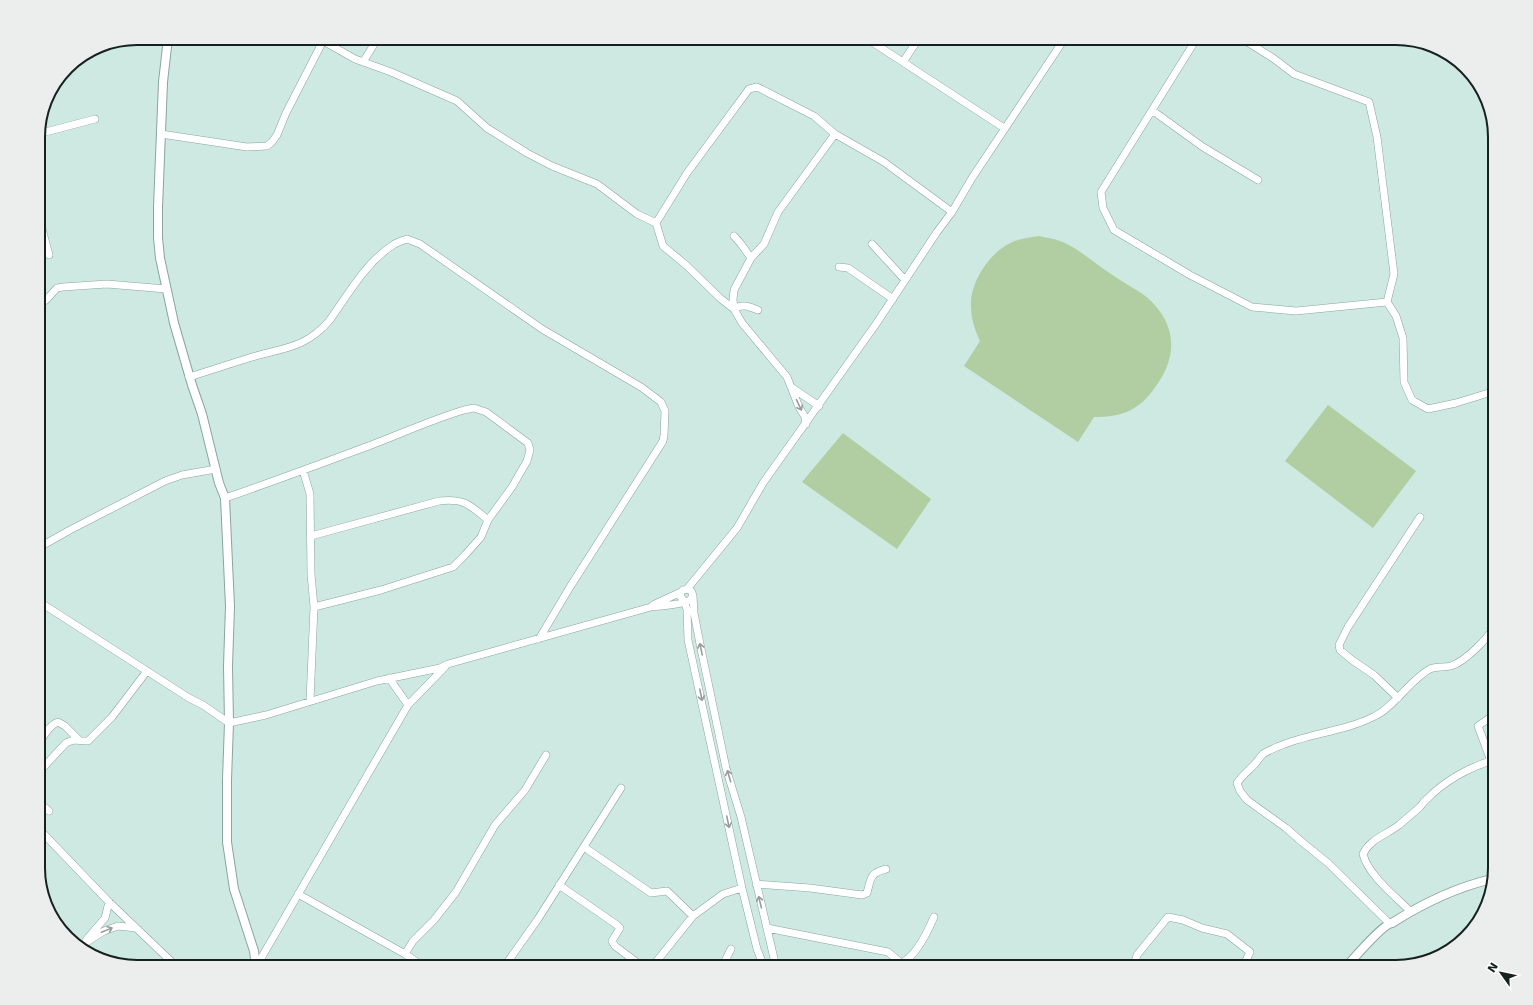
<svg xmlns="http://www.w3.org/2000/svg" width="1533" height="1005" font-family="'DejaVu Sans',sans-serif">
	<rect width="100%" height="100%" fill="#cde9e2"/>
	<!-- green -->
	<path fill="#b0cea1" d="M1039,236C1047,238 1057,239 1065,243C1080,250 1097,265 1111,274C1122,282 1142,292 1151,301C1177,327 1177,357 1156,386C1140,410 1123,417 1094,417L1078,442L964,366L980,341C975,330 971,319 971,306C970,280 993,247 1018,240C1024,238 1032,237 1039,236Z
		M1328,405L1416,471L1373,528L1285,461Z
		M843,433L931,499L897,549L802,482Z"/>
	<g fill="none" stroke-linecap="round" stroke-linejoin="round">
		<!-- minor casing -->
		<g stroke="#8ba49f" stroke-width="8">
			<path id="minor" d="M318,38L355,59L391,72L457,101L487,128L527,153L552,166L597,184L637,214L656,223L663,246L686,265L721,299L734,309L742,323L787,377L799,407L805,417L806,424
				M866,38L1004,128
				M1197,38L1101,192L1103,208L1114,230L1190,275L1252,307L1296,311L1387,302L1396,316L1403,338L1404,382L1412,400L1428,409L1456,403L1495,391
				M1241,38L1273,58L1294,74L1369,102L1377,137L1394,274L1387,302
				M363,62L378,38
				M903,62L919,38
				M1153,111L1203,147L1258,180
				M38,134L95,119
				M161,134L247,147L267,146L272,142L277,135L286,113L323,41
				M38,214L49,255
				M656,223L687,173L732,112L749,89L757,87L814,116L835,134L884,162L952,212
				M734,236L741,244L751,258
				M872,244L905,280
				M839,267L848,268L893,299
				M38,305L46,300L57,288L63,287L107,284L166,289
				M758,310C750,307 742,303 734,309L733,300L734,290L751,258L764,244L778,212L835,134
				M189,377C209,371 229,364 249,358C281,348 305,349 329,321C348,295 365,263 393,245C397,242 402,241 407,239L420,244L542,329L641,387L661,402L665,411L664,435L663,441L570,587L539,639
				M791,387L819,406
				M303,470L310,494L311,574L314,607L310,701
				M225,498C269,483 312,467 355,451C392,438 427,421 464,410L474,408L486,412L528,443L530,450L527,461L512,487L488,520L481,537L465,555L453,567L381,590L314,607
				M311,536L439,501C464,498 470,505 488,520
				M38,548L70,530L165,481L182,475L216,469
				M687,589L737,528L763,483L876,324L937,232L952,212L972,178L1065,38
				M693,596L694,613L700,644L726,768L741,817L776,967
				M38,601L189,698L203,705L229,723L266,715L377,681L440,668L448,664L651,607C662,606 681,605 690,600C694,596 693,592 689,589L683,590L681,592L680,596L684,601
				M685,602L687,610L688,640L742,888L757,949L764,967
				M653,605L681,592
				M389,678L408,705
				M1398,698L1374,675L1352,660L1340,650L1339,645L1348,627L1420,517
				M38,745C43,737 49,725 58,722L65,726L78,739
				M1491,761L1478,726L1495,714
				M38,773L66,743L73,740L88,741L112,717L147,671
				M38,802L49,811
				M38,828L109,902L177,967
				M584,847L651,893L667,891L693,916
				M756,884L810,888L862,895L867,893C871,878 870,873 886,869
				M559,885L617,925L620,928L612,941L615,946L643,967
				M298,894L405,954L424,967
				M1410,911C1395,896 1368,875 1363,854C1370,839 1386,835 1399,825C1406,819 1413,813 1420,807C1422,805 1423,802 1426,800C1443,782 1470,766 1495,760
				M1389,923L1328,863L1302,842L1286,828L1247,800L1240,791L1237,783C1242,776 1247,772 1253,766C1257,762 1260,757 1263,754C1267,751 1273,749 1277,747C1308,733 1344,732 1375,716C1394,707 1411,679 1430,669C1437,666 1444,668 1451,666C1466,661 1487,639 1495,626
				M767,928L888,952L901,963C916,957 928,931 934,917
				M86,940L105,918L109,902
				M82,945L104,931L118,926L136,928
				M405,954L413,941L434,920L456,892L495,825L525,790L546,755
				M256,967L408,705L445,667
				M504,967L538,919L621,788
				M652,967L693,916L723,894L742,888
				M722,967L731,949
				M1137,967L1135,962L1137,955L1168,917L1183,920L1202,928L1227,934L1250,952L1243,967"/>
		</g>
		<!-- major casing -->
		<g stroke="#8ba49f" stroke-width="10">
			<path id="major" d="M168,38L163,82L158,207V238L160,258L174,323L192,385L202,414L219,483L225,498L230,606L228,666L229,723L227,780V842L234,889L254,951L256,967
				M1346,967C1354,958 1383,924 1392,923C1422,904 1457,887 1492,879"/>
		</g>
		<!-- minor -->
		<use href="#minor" stroke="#fff" stroke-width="7"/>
		<!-- major -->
		<use href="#major" stroke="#fff" stroke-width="8"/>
	</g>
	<!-- one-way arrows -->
	<defs><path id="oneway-shaft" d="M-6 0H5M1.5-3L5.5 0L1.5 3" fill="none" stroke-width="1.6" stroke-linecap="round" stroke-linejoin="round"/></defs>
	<g stroke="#979b9a">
		<use href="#oneway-shaft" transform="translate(799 405) rotate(64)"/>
		<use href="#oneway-shaft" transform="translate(701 649) rotate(-102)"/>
		<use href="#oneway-shaft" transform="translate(701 695) rotate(78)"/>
		<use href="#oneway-shaft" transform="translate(729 776) rotate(-106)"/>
		<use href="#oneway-shaft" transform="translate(728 822) rotate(78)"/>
		<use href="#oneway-shaft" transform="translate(760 902) rotate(-104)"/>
		<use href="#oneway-shaft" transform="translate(107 930) rotate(-22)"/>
	</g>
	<!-- crop -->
	<path d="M0 0H1533V1005H0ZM137 45H1396A92 92 0 0 1 1488 137V868A92 92 0 0 1 1396 960H137A92 92 0 0 1 45 868V137A92 92 0 0 1 137 45Z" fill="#eceded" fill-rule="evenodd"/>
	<path fill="none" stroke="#17211f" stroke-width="2" d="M137 45H1396A92 92 0 0 1 1488 137V868A92 92 0 0 1 1396 960H137A92 92 0 0 1 45 868V137A92 92 0 0 1 137 45Z"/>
	<!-- north arrow -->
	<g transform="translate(1501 973) rotate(303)" stroke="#ffffff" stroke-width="3" paint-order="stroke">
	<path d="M0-3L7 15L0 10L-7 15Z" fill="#17211f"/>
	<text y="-6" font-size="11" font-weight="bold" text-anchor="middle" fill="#17211f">N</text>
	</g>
</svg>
